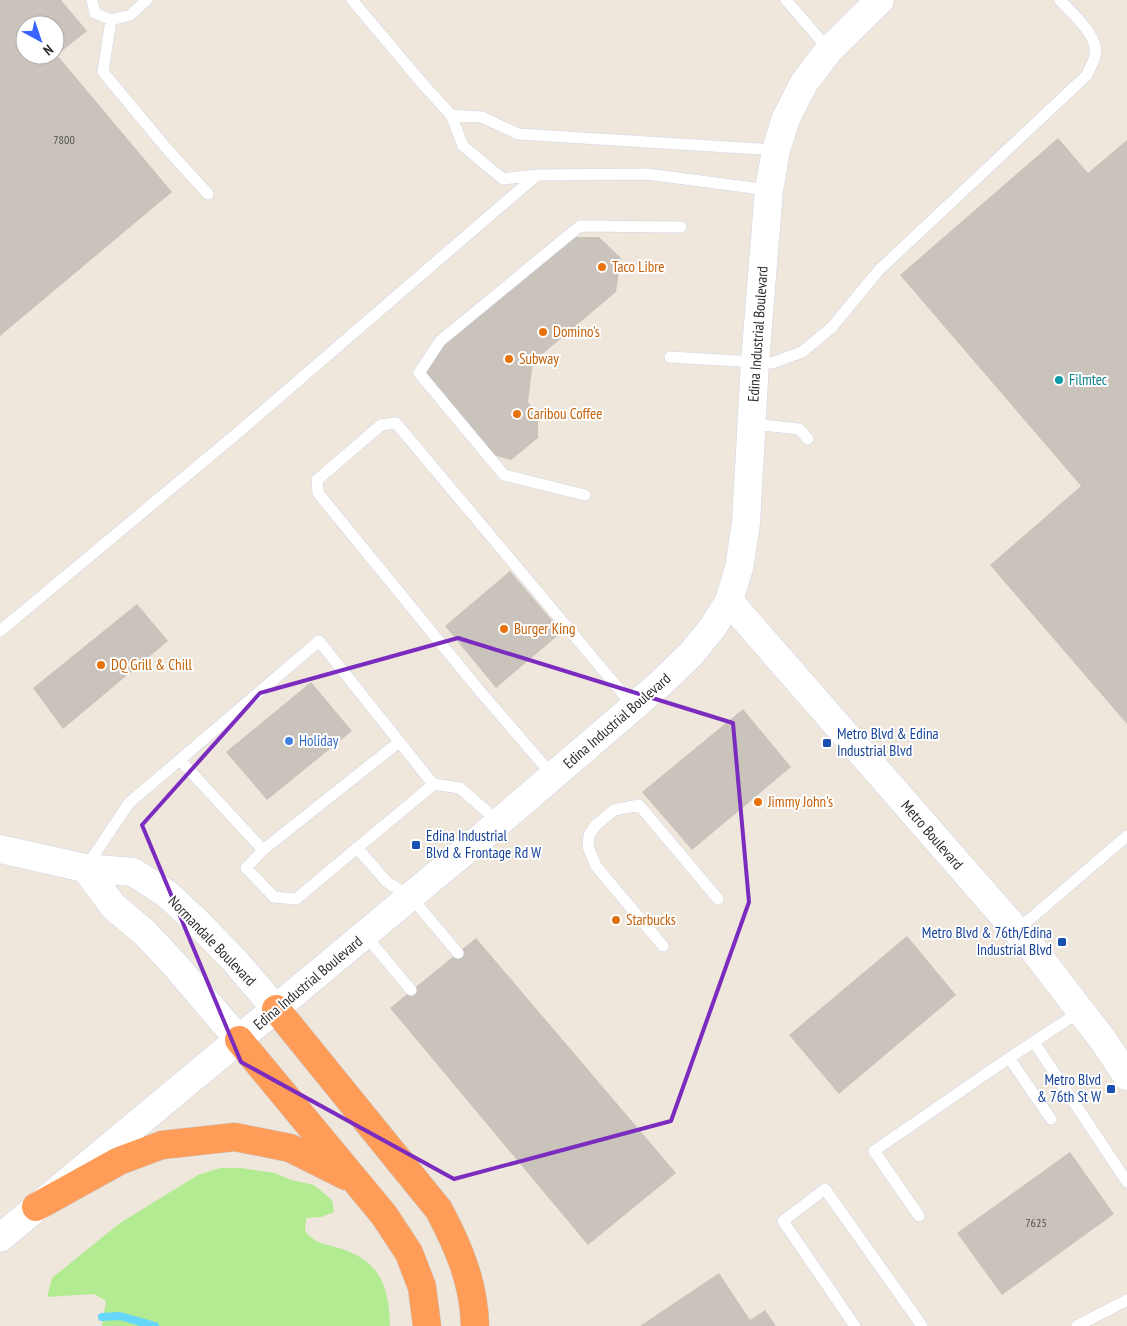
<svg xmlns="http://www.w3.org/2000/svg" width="1127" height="1326" font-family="'PT Sans Narrow',sans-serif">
	<rect width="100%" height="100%" fill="#efe6dc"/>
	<!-- green -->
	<path fill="#b3eb93" d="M220,1168H241L275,1173L291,1180L314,1185L332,1200L334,1212L321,1217L306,1218L305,1231C316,1244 322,1243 339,1248C380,1261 389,1285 390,1326H102L106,1301L94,1294L47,1297L52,1278L120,1223L198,1175Z"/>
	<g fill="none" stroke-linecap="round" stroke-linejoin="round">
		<!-- stream -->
		<path stroke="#65d7fb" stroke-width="8" d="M102,1317L120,1316L155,1326"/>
	</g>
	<!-- building -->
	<path fill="#cac3bc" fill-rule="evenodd" d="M0,0H61L87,31L57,55L172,192L0,336ZM25,25H55V55H25Z
		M1058,138L1088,173L1127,140V724L990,565L1081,486L900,275Z
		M572,237H599L621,258L616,292L533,362L528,402L538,414V438L511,460L490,454L426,378L430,356Z
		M510,571L562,632L496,688L445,626Z
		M137,604L168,641L63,729L33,688Z
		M311,682L352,731L267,800L226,752Z
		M743,709L791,767L692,850L642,792Z
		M907,936L956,995L839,1094L789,1035Z
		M476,938L676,1173L588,1245L390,1008Z
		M1070,1152L1114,1214L1002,1295L957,1233Z
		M719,1273L750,1320L765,1310L776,1326H640Z"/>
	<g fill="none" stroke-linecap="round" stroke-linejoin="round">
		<!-- lane casing -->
		<g stroke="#d1d6e6" stroke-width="12">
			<path id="lane" d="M92,0L95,13L111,20L130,15L147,0
				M352,0L422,83L451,115L463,146L503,179L537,175L647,174L769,190
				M786,0L829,50
				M111,20L103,72L167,149L208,194
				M451,115L482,117L518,134L776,150
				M670,357L772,363L802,352L832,327L879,270L1087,75C1089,69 1094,62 1095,56C1100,37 1072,13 1060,0
				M753,424L799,429L808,439
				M585,495L504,475L419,373L440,341L580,226L681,227
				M0,631L235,435L537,175
				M180,760L263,850L246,868L274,897L296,899L357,848
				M553,776L479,690L318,493L317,480L381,425L396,423L634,707
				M434,784L357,848L387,882L411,897L458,953
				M263,850L399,742
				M86,867L129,803L319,641L433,784L460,788L499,822
				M1016,931L1127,836
				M365,935L411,990
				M663,946L596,866L588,847L589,835L596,825L614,810L639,805L718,899
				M1034,1042L1127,1182
				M1009,1058L1051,1119
				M919,1216L874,1151L1009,1058L1081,1011
				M855,1326L783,1221L825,1189L922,1326
				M1077,1326L1127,1300"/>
		</g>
		<!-- secondary casing -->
		<g stroke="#d1d6e6" stroke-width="29">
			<path id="secondary" d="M729,601L1036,953L1103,1040L1127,1076
				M0,849L85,868L133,872L167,894L197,922L235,961L276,1009
				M85,868L113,906L145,933L175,965L239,1040
				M0,1238L483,836L660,684L691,654L713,627L729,601L739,568L746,523L755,362L769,190L776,150L786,118L804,83L829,50L880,0"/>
		</g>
		<!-- highway casing -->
		<g stroke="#c8c8c8" stroke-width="29">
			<path id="highway" d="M276,1009L439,1210C459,1248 474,1283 475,1326
				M239,1040L384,1215L409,1253L422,1287L427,1326
				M36,1207L119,1161L162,1145L235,1137L290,1148L346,1176"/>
		</g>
		<!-- lane -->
		<use href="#lane" stroke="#fff" stroke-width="11"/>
		<!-- secondary -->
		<use href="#secondary" stroke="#fff" stroke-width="28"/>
		<!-- highway -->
		<use href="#highway" stroke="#ff9c57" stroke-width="28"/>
	</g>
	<!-- marked area -->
	<path fill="none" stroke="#7b2cbf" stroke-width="4" stroke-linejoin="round" d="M458,638L733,723L749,902L671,1121L454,1179L241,1062L142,825L260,693Z"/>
	<!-- markers -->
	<g fill="#e8710a" stroke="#fff" stroke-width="2">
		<circle cx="602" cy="267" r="5"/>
		<circle cx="543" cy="332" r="5"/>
		<circle cx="509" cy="359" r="5"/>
		<circle cx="517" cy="414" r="5"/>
		<circle cx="504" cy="629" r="5"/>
		<circle cx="101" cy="665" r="5"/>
		<circle cx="758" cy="802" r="5"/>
		<circle cx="616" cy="920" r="5"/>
	</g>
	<circle fill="#0f9aa8" stroke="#fff" stroke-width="2" cx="1059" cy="380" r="5"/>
	<circle fill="#3f7fe0" stroke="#fff" stroke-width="2" cx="289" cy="741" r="5"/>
	<g fill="#1a4fb4" stroke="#fff" stroke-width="2">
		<rect x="822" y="738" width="10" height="10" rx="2.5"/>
		<rect x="411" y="840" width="10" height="10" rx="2.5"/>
		<rect x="1057" y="937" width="10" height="10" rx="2.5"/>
		<rect x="1106" y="1084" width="10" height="10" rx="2.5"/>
	</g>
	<g text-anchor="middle" stroke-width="4" stroke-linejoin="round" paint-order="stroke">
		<!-- number labels -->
		<g font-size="12" fill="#545250">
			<text x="64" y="144">7800</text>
			<text x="1036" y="1227">7625</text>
		</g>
		<!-- food labels -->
		<g font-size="15" fill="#c56008" stroke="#fff" text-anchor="start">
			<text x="612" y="272">Taco Libre</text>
			<text x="553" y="337">Domino's</text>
			<text x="519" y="364">Subway</text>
			<text x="527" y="419">Caribou Coffee</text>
			<text x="514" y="634">Burger King</text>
			<text x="111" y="670">DQ Grill &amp; Chill</text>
			<text x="768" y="807">Jimmy John's</text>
			<text x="626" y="925">Starbucks</text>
		</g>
		<!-- street labels -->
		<g font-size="15" fill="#2c2c2c" stroke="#fff">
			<text transform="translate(758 334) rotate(-86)" y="5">Edina Industrial Boulevard</text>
			<text transform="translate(617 721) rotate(-41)" y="5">Edina Industrial Boulevard</text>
			<text transform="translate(932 835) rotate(49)" y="5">Metro Boulevard</text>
			<text transform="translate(212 941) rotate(46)" y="5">Normandale Boulevard</text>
			<text transform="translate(308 983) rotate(-40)" y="5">Edina Industrial Boulevard</text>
		</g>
		<!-- culture labels -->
		<g font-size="15" fill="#0d838f" stroke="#fff" text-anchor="start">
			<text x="1069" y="385">Filmtec</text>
		</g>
		<!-- transit labels -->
		<g font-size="15" fill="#164399" stroke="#fff" text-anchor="start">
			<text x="837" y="739">Metro Blvd &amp; Edina<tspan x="837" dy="17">Industrial Blvd</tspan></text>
			<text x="426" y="841">Edina Industrial<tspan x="426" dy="17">Blvd &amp; Frontage Rd W</tspan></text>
			<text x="1052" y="938" text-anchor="end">Metro Blvd &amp; 76th/Edina<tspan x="1052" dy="17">Industrial Blvd</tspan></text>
			<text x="1101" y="1085" text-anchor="end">Metro Blvd<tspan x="1101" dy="17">&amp; 76th St W</tspan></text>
		</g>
		<!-- shop labels -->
		<g font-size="15" fill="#366cbe" stroke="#fff" text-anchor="start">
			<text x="299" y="746">Holiday</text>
		</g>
	</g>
	<!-- north arrow -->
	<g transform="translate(40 40) rotate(140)"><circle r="24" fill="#ffffff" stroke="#ababab"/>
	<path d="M0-4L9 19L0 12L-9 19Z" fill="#3963ff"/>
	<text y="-8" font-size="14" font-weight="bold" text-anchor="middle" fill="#2c2c2c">N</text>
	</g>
</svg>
